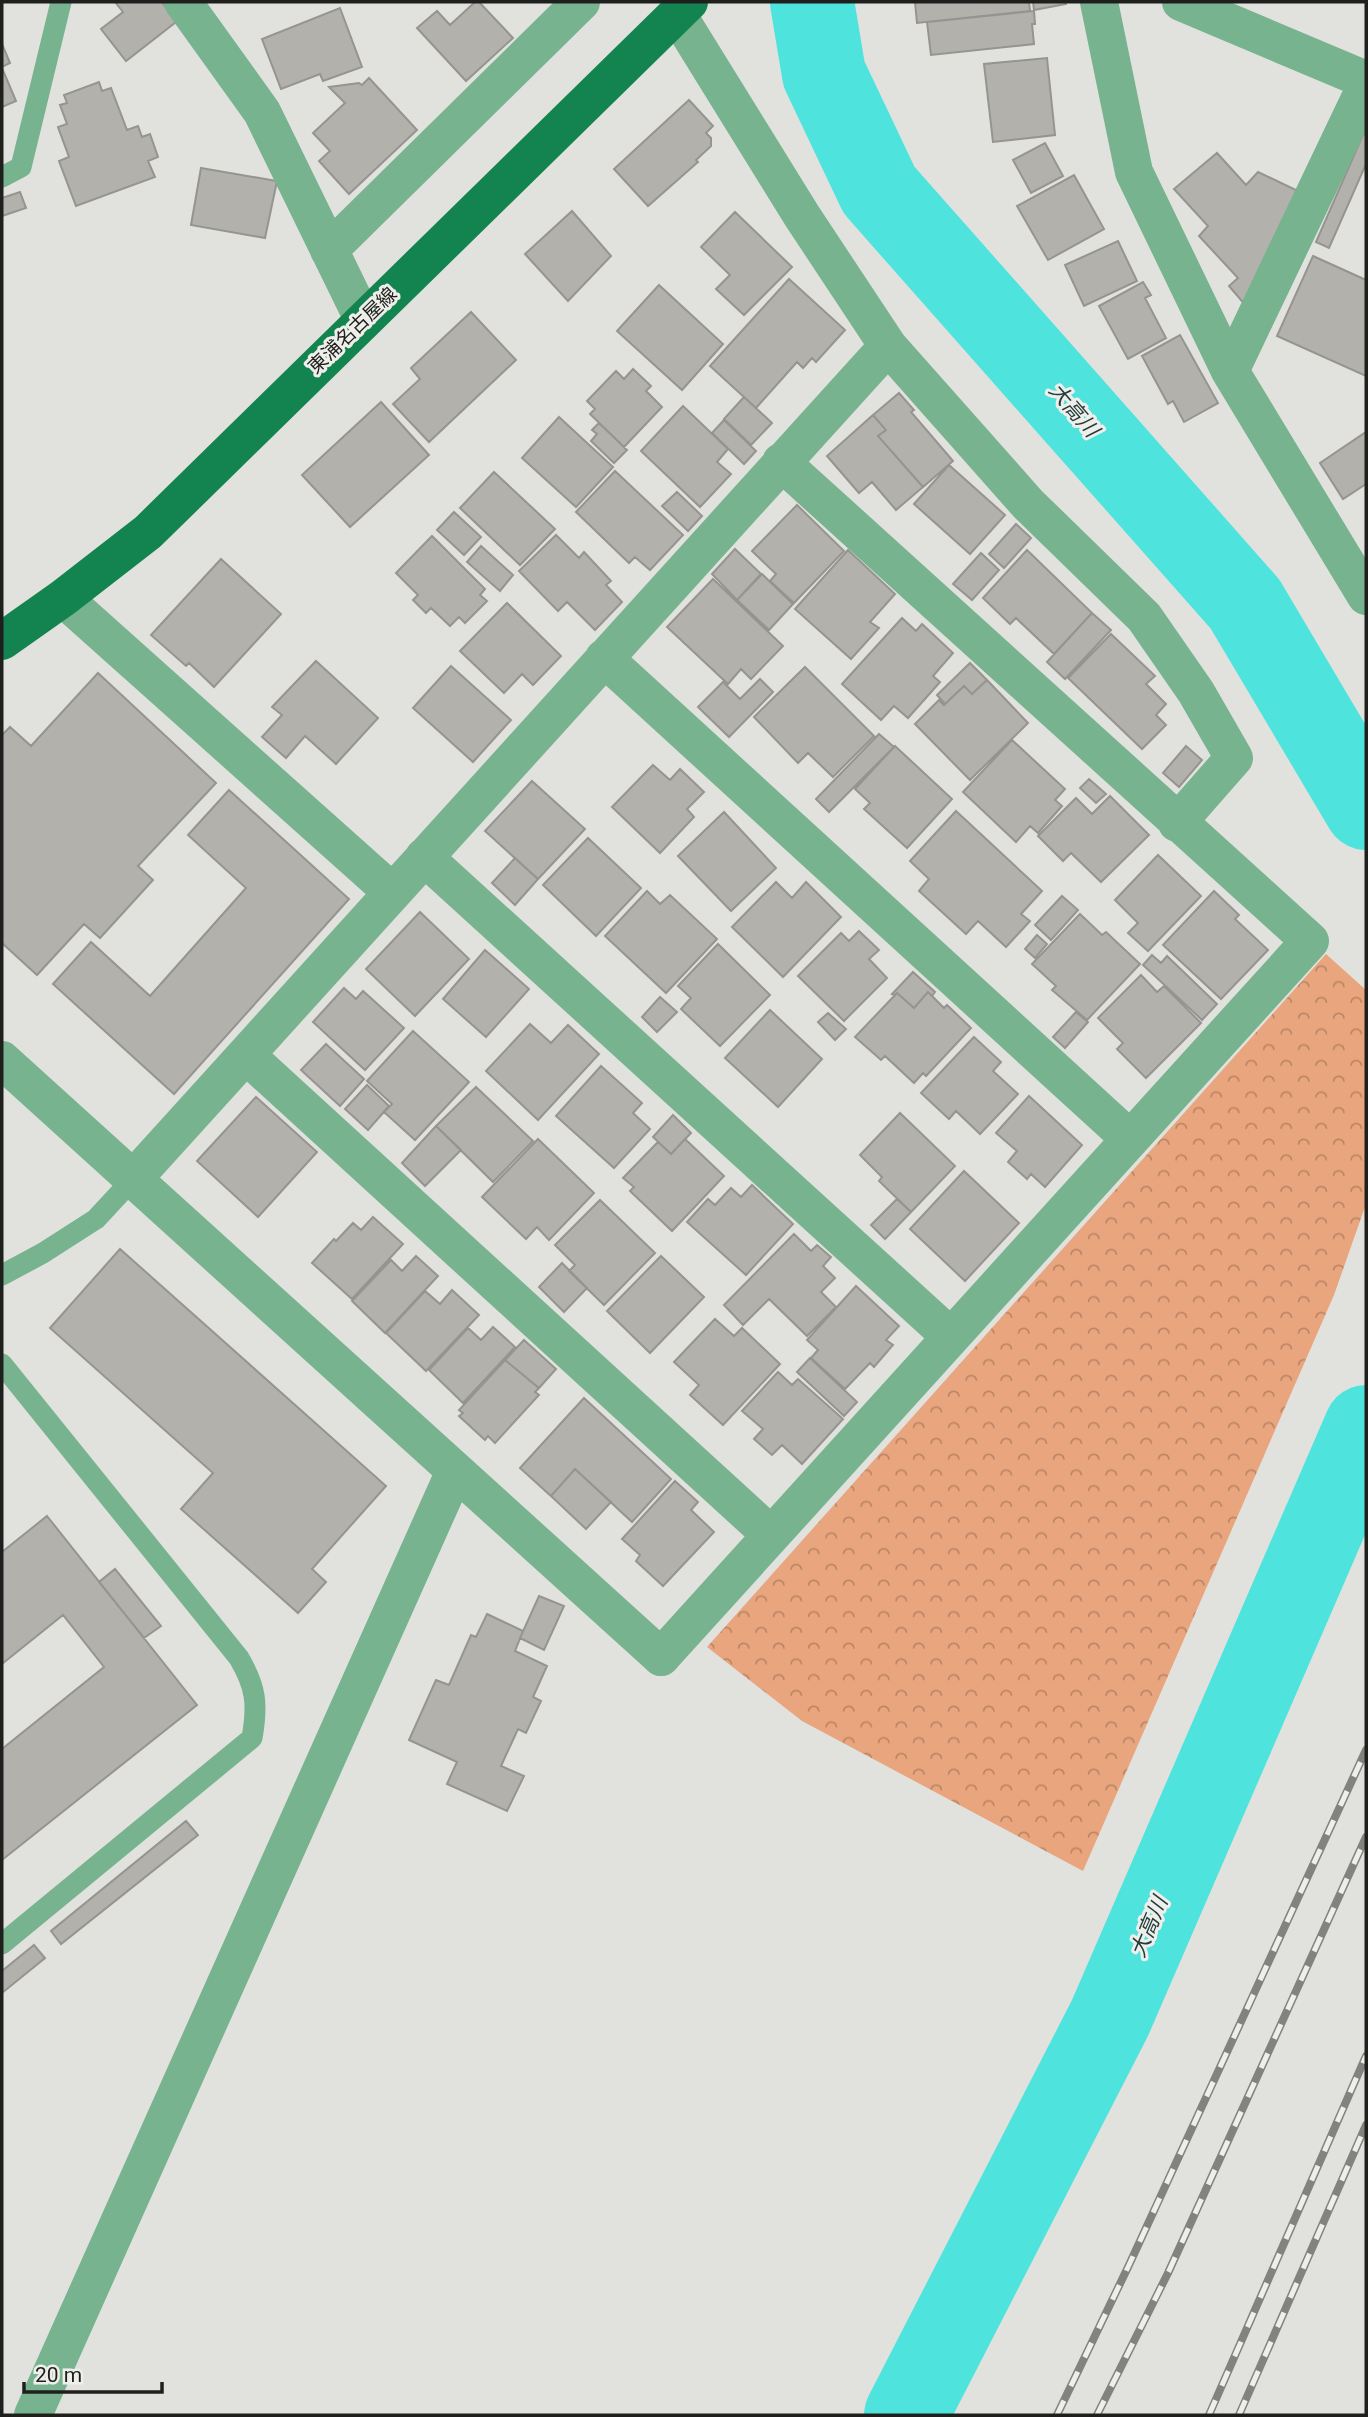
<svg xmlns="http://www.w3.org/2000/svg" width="1368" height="2417" font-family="Roboto,'Noto Sans JP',sans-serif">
	<defs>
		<pattern id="park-crowns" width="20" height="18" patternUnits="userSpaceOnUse" patternTransform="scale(1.75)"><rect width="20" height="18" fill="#e9a57d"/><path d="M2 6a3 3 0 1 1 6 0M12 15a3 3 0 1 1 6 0" fill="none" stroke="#bc8666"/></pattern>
	</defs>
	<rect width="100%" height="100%" fill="#e1e2dd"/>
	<!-- park -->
	<path fill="url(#park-crowns)" d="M1326,954L1366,990V1204L1334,1295L1083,1871L802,1721L707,1647Z"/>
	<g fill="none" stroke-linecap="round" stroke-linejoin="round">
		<!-- river -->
		<path stroke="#4fe3dd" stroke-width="84" d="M812,2L824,74L879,190L1245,604L1366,808
			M906,2415L1110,2018L1366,1427"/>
	</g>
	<!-- building -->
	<path fill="#b3b1ac" stroke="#969490" stroke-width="2" d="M115,2H162L176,22L126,61L101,29L123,12Z
		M475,2H479L513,38L466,81L417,28L437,11L450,25Z
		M915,2H1029L1030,11L917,23Z
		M1033,2H1066V4L1034,10Z
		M340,8L362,67L323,81L320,74L281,89L262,39Z
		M1034,11L1035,24H1032L1034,44L931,55L927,22Z
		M2,44L10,63L2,67Z
		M1047,58L1055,135L993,142L984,64Z
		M2,68L16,101L2,107Z
		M369,78L417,130L349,194L319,161L330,151L313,133L345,103L329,87L359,83L362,85Z
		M99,82L102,91L111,88L127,130L138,126L142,137L150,134L158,157L148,161L155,177L76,206L59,161L69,157L58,127L67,124L60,105L67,103L64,95Z
		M689,100L713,126L706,133L711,138V146L696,160L698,162L648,206L614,169Z
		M1366,128V164L1329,248L1316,242Z
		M1045,143L1063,176L1031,193L1013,160Z
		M1217,153L1246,185L1258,172L1298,191L1246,306L1229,286L1238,278L1199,236L1208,226L1174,189Z
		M201,168L277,181L265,238L191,225Z
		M1074,175L1104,229L1048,260L1017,206Z
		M20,192L26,208L2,216V198Z
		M572,211L611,256L568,301L525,254Z
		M735,212L792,267L744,315L716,289L730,275L701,247Z
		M1118,241L1137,281L1084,306L1065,265Z
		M1313,256L1366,280V376L1277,336Z
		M789,279L845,330L816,362L812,358L803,368L797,362L756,408L710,366Z
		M1143,282L1151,295L1145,298L1166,338L1128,359L1099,306Z
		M659,285L723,344L682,390L617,331Z
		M471,312L516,360L429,442L393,404L420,379L411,368Z
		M1180,335L1218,403L1184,422L1173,401L1168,404L1142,356Z
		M633,369L651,386L646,391L662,407L624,447L590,414L595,409L587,401L616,371L624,379Z
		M899,393L914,410L911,412L953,461L923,487L878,436L886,430L873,415Z
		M744,397L772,423L751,445L724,419Z
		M381,402L429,455L350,527L302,475Z
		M683,406L728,449L717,462L731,474L700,507L641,451Z
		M873,415L886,430L878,436L923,487L896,510L872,482L859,493L827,456Z
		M559,417L613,467L576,507L522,458Z
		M724,420L756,451L744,464L712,433Z
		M599,423L627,450L614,463L591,441L597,434L592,430Z
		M1366,432V484L1343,499L1320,463Z
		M949,465L1005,515L970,554L914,504Z
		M615,471L683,535L650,570L635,557L629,563L576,512Z
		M494,472L555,529L520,565L460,508Z
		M677,492L702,516L688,531L662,506Z
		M797,505L844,551L794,603L770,581L776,574L752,551Z
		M454,512L481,537L464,555L437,530Z
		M1016,524L1031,538L1004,568L989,554Z
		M556,535L579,558L584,552L611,581L606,585L622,602L595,630L567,602L558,611L519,571Z
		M432,536L485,589L480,595L487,601L465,623L459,617L450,626L431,608L426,613L413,600L418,595L396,573Z
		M481,546L513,575L500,591L467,562Z
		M735,549L761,574L737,600L712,574Z
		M848,550L895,594L870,622L879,628L851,659L795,609Z
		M1027,550L1092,613L1054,654L1016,618L1010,624L983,598Z
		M981,553L999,570L972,600L953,584Z
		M221,559L281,614L214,687L189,663L186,666L151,635Z
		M762,574L793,604L769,630L737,600Z
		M713,579L783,646L751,679L741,669L728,684L667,627Z
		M507,603L561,656L533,685L522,674L504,693L460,651Z
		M1092,613L1111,630L1065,679L1047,662Z
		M902,618L916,631L922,624L953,653L933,676L940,682L908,718L894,706L881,720L842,684Z
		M1111,634L1155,676L1146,684L1166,704L1156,715L1166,725L1142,749L1068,678Z
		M316,661L378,718L336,764L305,736L286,758L262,737L282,715L272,707Z
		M970,663L987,680L972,694L964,686L945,704L937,695Z
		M451,666L511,720L473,762L413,708Z
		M805,667L874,736L833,777L808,753L798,763L754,717Z
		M98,673L216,783L138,866L153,880L100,938L84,924L37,975L2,943V735L10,727L31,746Z
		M760,679L773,692L729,737L698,707L723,682L740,699Z
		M987,680L1028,723L970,780L915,724L939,700L944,705L964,686L972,694Z
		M879,734L894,747L829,812L816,799Z
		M1012,740L1065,789L1055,800L1062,806L1038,833L1030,826L1016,842L963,792Z
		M895,746L952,799L907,848L864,809L870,803L855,789Z
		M1186,746L1202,760L1179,787L1163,773Z
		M653,765L670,780L680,769L704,792L687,809L694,817L660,853L612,807Z
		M1089,779L1106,794L1096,803L1080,788Z
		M532,781L585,829L538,879L485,831Z
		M229,790L349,899L174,1094L53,984L91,942L150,996L246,888L188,835Z
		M1110,796L1149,835L1101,882L1071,853L1063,861L1038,836L1076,798L1092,814Z
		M956,811L1042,891L1021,914L1030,921L1006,947L978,921L966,934L919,891L929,879L910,861Z
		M724,812L776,868L731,911L678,856Z
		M588,838L641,888L596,936L543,885Z
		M1158,855L1201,896L1148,951L1128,933L1138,923L1115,900Z
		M515,858L538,879L515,905L492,883Z
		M776,882L792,898L806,882L841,917L783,977L732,927Z
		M647,891L660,904L670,895L717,939L666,993L605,936Z
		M1214,891L1239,915L1235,919L1268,950L1221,999L1163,945Z
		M1062,896L1078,910L1051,940L1035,925Z
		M420,912L469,959L415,1016L366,969Z
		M1080,914L1102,935L1106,932L1140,964L1087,1020L1052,990L1056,986L1032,964Z
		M859,931L879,950L869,959L887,978L844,1021L798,976L841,933L849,941Z
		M1037,935L1047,944L1035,958L1025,949Z
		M718,944L770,995L720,1046L681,1009L691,998L678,986Z
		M485,950L529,989L486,1037L443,999Z
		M1152,955L1161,963L1167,956L1217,1004L1202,1020L1143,965Z
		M913,972L935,992L932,996L928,992L914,1008L897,993L895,995L892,994Z
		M1141,975L1157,992L1164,986L1201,1023L1146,1078L1117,1049L1123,1043L1098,1018Z
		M344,988L356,999L363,991L404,1028L365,1070L313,1022Z
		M928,992L944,1008L947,1005L971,1028L926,1076L923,1073L914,1083L885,1056L881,1060L855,1037L897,993L914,1008Z
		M660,997L677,1012L657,1032L642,1017Z
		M770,1010L822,1059L778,1107L725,1058Z
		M1076,1012L1088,1022L1065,1048L1053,1037Z
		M828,1013L846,1029L835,1040L818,1022Z
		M530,1024L551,1043L568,1025L599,1054L538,1120L486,1071Z
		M413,1031L469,1082L415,1140L384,1112L392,1104L367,1081Z
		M974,1037L1001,1062L993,1071L1018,1094L980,1134L956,1111L949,1119L921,1093Z
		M326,1044L364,1079L340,1106L301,1070Z
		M601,1066L642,1103L633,1113L650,1129L614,1168L556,1116Z
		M367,1085L389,1106L368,1130L345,1109Z
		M476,1087L533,1141L493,1182L436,1126Z
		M1029,1096L1082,1145L1045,1187L1031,1174L1027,1179L1008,1162L1017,1151L996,1133Z
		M256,1097L317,1152L258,1217L197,1161Z
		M900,1113L955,1166L911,1212L879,1181L882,1177L860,1155Z
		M673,1115L691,1133L671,1154L653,1137Z
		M436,1126L461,1150L425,1186L402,1163Z
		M538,1139L594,1193L549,1240L537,1227L526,1239L482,1197Z
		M685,1139L724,1176L672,1231L630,1191L634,1187L623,1178L658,1142L671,1154Z
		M964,1171L1019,1223L965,1281L910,1229Z
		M752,1185L793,1224L746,1275L687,1222L708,1199L715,1205L731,1188L741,1197Z
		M897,1199L911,1212L885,1239L871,1225Z
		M600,1200L655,1253L604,1305L569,1271L575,1265L555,1245Z
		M373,1217L403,1244L352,1299L312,1263L334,1239L336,1241L353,1223L361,1230Z
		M794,1234L811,1251L817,1245L831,1257L823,1266L835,1278L821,1292L836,1307L807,1336L769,1299L743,1325L724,1305Z
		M120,1249L386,1486L312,1569L326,1582L298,1613L181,1509L213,1473L50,1328Z
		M416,1256L438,1276L385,1333L352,1301L391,1260L402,1271Z
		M661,1256L704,1297L650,1353L607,1311Z
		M562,1263L587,1288L564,1312L539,1287Z
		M856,1286L899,1326L886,1340L893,1345L874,1367L870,1363L845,1389L811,1358L818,1350L807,1340Z
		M452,1290L479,1315L426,1371L386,1333L425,1291L440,1304Z
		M715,1319L734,1336L742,1328L780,1364L723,1425L690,1395L699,1385L674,1362Z
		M493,1327L515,1347L463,1403L429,1370L468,1328L481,1340Z
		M524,1340L556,1369L539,1388L505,1360Z
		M810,1358L857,1402L844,1416L797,1372Z
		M505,1360L539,1388L535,1392L539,1395L495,1443L488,1436L485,1440L459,1416L463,1413L459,1410Z
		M778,1372L792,1385L798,1379L843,1419L802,1464L782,1445L772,1455L754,1439L763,1429L742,1411Z
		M584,1398L671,1479L632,1522L575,1469L551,1496L520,1468Z
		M575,1469L611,1502L586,1529L551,1496Z
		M675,1481L698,1502L691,1510L714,1532L663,1586L636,1561L640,1555L622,1539Z
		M47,1516L197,1705L2,1860V1749L104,1667L63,1615L2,1664V1552Z
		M115,1569L161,1626L144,1638L99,1582Z
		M539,1596L564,1606L544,1650L520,1638Z
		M487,1614L523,1631L515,1651L547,1666L533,1697L541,1701L526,1733L518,1729L501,1766L524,1776L507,1811L447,1784L457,1762L409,1740L436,1680L449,1685L471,1635L476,1637Z
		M186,1821L198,1835L61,1944L51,1931Z
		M34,1945L45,1958L2,1993V1971Z"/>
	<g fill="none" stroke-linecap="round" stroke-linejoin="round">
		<!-- service -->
		<path stroke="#77b38e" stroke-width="21" d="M2,177L21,167L61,2
			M2,1275L43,1253L96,1219L134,1178
			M2,1364L239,1658C256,1687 258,1704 252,1738L2,1944"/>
		<!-- minor -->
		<path stroke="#77b38e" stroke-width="38" d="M183,2L262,112L363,319
			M1099,2L1134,172L1230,371L1366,596
			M1181,2L1366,80
			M329,250L581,2
			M888,346L1028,504L1144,617L1196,692L1234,758L1177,823
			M1230,371L1366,86
			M63,598L392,892
			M604,658L1129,1138
			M424,857L951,1337
			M246,1055L771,1535
			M134,1178L888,346L802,216L677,14
			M661,1657L1310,941L781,462"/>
		<!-- tertiary -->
		<path stroke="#77b38e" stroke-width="38" d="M2,1060L661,1657
			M33,2415L455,1471"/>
		<!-- primary -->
		<path stroke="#13844f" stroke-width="38" d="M2,641L63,598L148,532L689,2"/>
		<!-- rail casing -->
		<g stroke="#82837f" stroke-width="8">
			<path id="rail" d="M1057,2415L1129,2265L1366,1750
				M1097,2415L1168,2273L1366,1837
				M1209,2415L1366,2056
				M1239,2415L1366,2125"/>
		</g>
		<!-- rail -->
		<use href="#rail" stroke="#eeefea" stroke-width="5" stroke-dasharray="16" stroke-linecap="butt"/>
	</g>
	<g text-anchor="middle" stroke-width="6" stroke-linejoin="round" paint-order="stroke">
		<!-- street labels -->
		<g font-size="19" fill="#1f201e" stroke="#eeefea">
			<text transform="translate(352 330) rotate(-44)" y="7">東浦名古屋線</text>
		</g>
		<!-- water labels -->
		<g font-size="21" font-style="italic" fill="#233c3a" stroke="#eeefea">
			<text transform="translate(1074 410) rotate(49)" y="7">大高川</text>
			<text transform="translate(1149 1927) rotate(-67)" y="7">大高川</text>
		</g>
	</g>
	<!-- border -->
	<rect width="1368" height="2417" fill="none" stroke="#1f201e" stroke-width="7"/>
	<!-- scale -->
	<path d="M24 2382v10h138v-10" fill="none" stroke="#1f201e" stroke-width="3.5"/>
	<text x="35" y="2382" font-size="21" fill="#1f201e" stroke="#eeefea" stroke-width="5" paint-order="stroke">20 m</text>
</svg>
